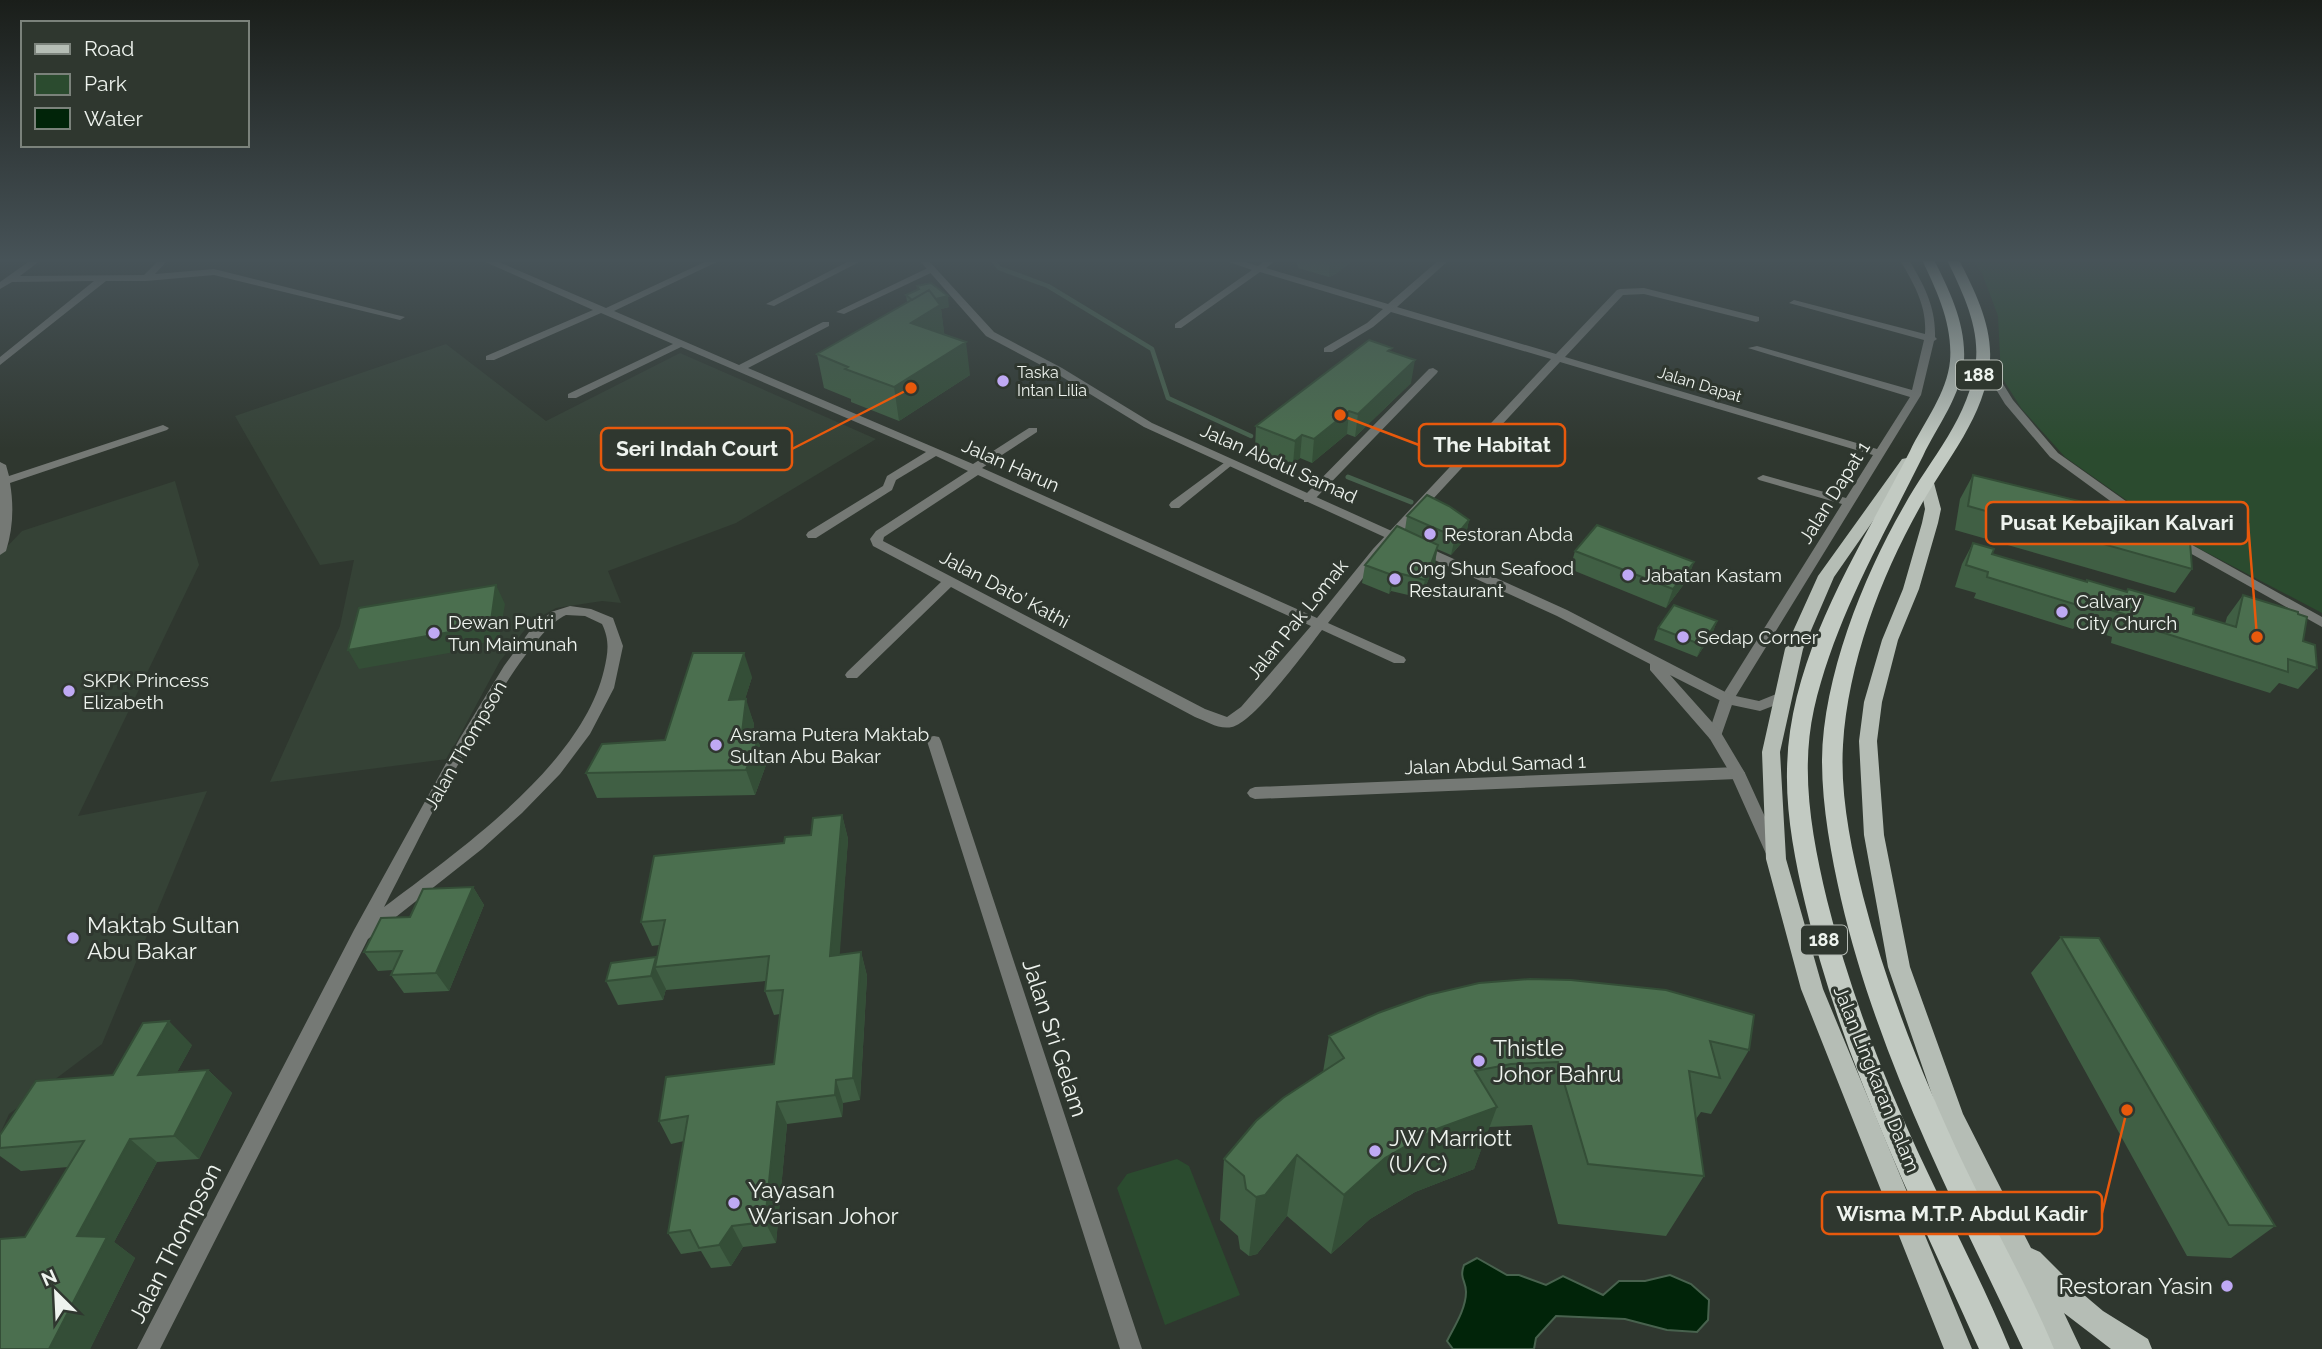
<svg xmlns="http://www.w3.org/2000/svg" width="2322" height="1349" font-family="Raleway,sans-serif">
	<rect width="100%" height="100%" fill="#2f372f"/>
	<!-- built -->
	<path fill="#354236" d="M446,344L546,421L680,353L876,439L736,523L608,571L621,603L602,601L556,608L531,622L500,661L447,759L270,782L340,626L354,560L320,565L235,416Z
		M175,481L199,565L78,816L207,791L102,1044L9,1114L0,1134V554L22,531Z"/>
	<!-- green -->
	<path fill="#2b4b2f" d="M1973,260H2322V613L2183,540L2065,457L2021,408L2001,376L1998,316L1982,273Z
		M1177,1159L1189,1166L1240,1295L1165,1325L1117,1188L1127,1174Z"/>
	<!-- water -->
	<path fill="#012409" stroke="#48624e" stroke-width="2" d="M1477,1258L1507,1275H1519L1546,1285L1563,1276L1603,1295L1619,1281H1645L1670,1275L1691,1284L1709,1300L1708,1320L1697,1332L1667,1330L1625,1319L1556,1316L1536,1338L1534,1349H1453L1447,1341C1454,1327 1466,1309 1466,1292C1466,1280 1459,1279 1464,1265Z"/>
	<g fill="none" stroke-linecap="round" stroke-linejoin="round">
		<!-- stream-far1 -->
		<path stroke="#48624e" stroke-width="4.5" d="M993,260L999,268L1048,286L1152,349L1168,398L1251,436"/>
		<!-- stream -->
		<path stroke="#48624e" stroke-width="5" d="M1348,477L1411,502"/>
		<!-- minor -->
		<path fill="#757975" fill-rule="evenodd" d="M31,260H41L20,276L144,275L159,260H168L155,274L214,269L405,317L400,320L214,275L146,281H106L0,365V357L94,281L12,282L0,289V282Z
			M481,260H494L606,308L709,260H721L614,311L739,365L823,322H829V326L748,368L973,464L1029,428H1037V432L982,468L1317,618L1373,549L1551,359L1391,312L1373,327L1332,352H1324V348L1367,323L1383,309L1260,272L1181,328H1175V324L1252,270L1224,260H1239L1258,266L1266,260H1276L1266,268L1388,304L1439,260H1449L1397,307L1556,354L1617,290L1620,289L1644,288L1759,317V321L1756,322L1644,294L1623,295L1565,357L1877,449L1910,397L1748,348L1757,346L1912,390L1924,340L1789,303L1794,300L1925,334C1927,306 1914,284 1900,260H1909C1924,285 1936,307 1935,337L1937,339L1934,341L1921,395L1734,699L1720,739H1710L1708,735L1720,699L1842,504L1759,480L1757,478L1763,475L1846,498L1873,455L1560,362L1381,555L1328,623L1404,657L1406,660L1404,663H1394L1322,630C1305,652 1255,721 1232,727C1219,730 1206,721 1195,717L951,587L857,678H847L845,675L847,672L941,582L873,546L870,539L876,531L968,471L936,456L896,480L892,490L816,538H808L806,535L808,532L883,486L887,476L926,452L681,347L576,398H568V394L673,344L601,313L494,360H486V356L593,310ZM978,475L1311,626L1241,707L1227,717L1205,709L883,541L884,537Z
			M851,260H863L774,306L766,304Z
			M932,266L935,267V271L844,314L836,312Z
			M1983,357L1987,358L2013,400L2058,453L2154,521L2156,524L2154,527H2146L2050,457L2005,404L1978,360Z
			M1433,368L1438,371L1437,373L1312,502H1304V496L1429,369Z
			M163,425L169,428L167,430L10,483C14,506 13,529 6,551L0,555V462L6,465L9,476Z
			M1228,460L1232,461V465L1179,508H1171L1169,505L1171,502Z
			M2176,536L2322,617V627L2172,543L2170,540Z
			M570,606L591,609L613,618L623,646L614,688L590,734L560,774L522,813L482,849L368,939L160,1349H137L354,930L460,738L504,666L529,632L551,612ZM566,615L585,616L602,624C610,641 608,652 604,670C582,765 458,851 384,907C414,850 515,638 566,615Z
			M934,736L939,737L941,741L1142,1349H1120L927,741L929,737Z
			M1737,767L1742,769L1745,773L1742,777L1737,779L1255,799L1250,797L1247,793L1250,789L1255,787Z"/>
		<!-- tertiary -->
		<path fill="#757975" fill-rule="evenodd" d="M919,260H928L994,332L1062,368L1152,423L1567,610L1731,695L1759,701L1781,692L1786,693L1788,697L1786,701L1760,711L1727,704L1670,675L1720,731L1745,773L1781,852L1779,856L1773,858L1767,856L1730,773L1710,739L1650,670V664L1557,616L1144,427L1054,372L986,336Z"/>
		<!-- primary -->
		<path fill="#b5bdb5" fill-rule="evenodd" d="M1907,458L1914,462L1834,577L1803,649L1780,752L1786,859L1823,989L1972,1349H1944L1801,989L1766,859L1762,752L1785,649L1818,576L1902,459Z
			M1927,479L1934,483L1941,509L1938,523L1919,589L1898,640L1882,702L1877,741L1884,835L1910,967L1963,1114L2031,1248L2040,1252L2077,1289L2103,1311L2148,1339L2152,1349H2111L2064,1313L2081,1349H2052L1940,1118L1888,967L1864,835L1859,741L1864,702L1882,640L1903,589L1922,523L1925,509L1920,483Z"/>
		<!-- trunk -->
		<path fill="#c2cac2" fill-rule="evenodd" d="M1922,260H1934C1950,291 1966,325 1964,360C1962,395 1937,426 1923,456C1882,539 1835,618 1814,709C1800,772 1812,837 1827,900C1850,993 1885,1082 1926,1169C1954,1229 1985,1288 2010,1349H1979C1914,1204 1841,1059 1805,903C1795,860 1786,815 1787,770C1789,654 1859,551 1910,451C1924,422 1947,393 1950,361C1953,325 1937,291 1922,260Z
			M1947,260H1959C1975,291 1992,325 1990,360C1986,416 1946,460 1920,507C1880,578 1848,664 1843,745C1840,795 1851,848 1863,896C1887,989 1923,1078 1964,1165C1993,1226 2028,1286 2054,1349H2023C1954,1203 1878,1058 1841,899C1831,854 1822,807 1822,760C1823,677 1863,577 1904,506C1930,459 1971,416 1976,360C1979,325 1962,291 1947,260Z"/>
	</g>
	<!-- wall -->
	<path fill="#405f44" d="M1297,260H1354L1334,275L1329,277L1298,268V265H1297Z
		M917,286L949,307L941,309L944,334L970,375L899,421L851,402V399L824,388L817,354L907,302L906,295L918,289Z
		M1392,352L1411,383L1355,437L1347,434L1312,463L1300,458L1293,464L1255,449L1256,426Z
		M1973,475L2192,569L2175,593L1955,530L1960,499Z
		M1407,516L1469,520L1465,539L1451,555L1437,549L1435,563L1421,598L1391,591L1389,594L1362,583L1365,565L1405,530Z
		M1973,543L1992,554L2086,582L2087,580L2126,592L2128,589L2193,614L2225,624L2227,617L2243,595L2298,614L2303,641L2317,668L2298,689L2279,683L2270,693L2111,643L2112,637L2076,625L2073,629L1974,598L1976,593L1955,587L1962,564Z
		M1575,551L1694,562L1687,580L1666,608L1570,569Z
		M1717,621L1712,634L1697,657L1654,640L1658,628Z
		M752,677L745,699L754,724L752,740H758L766,765L755,795L597,798L586,773L665,740Z
		M842,815L848,839L839,955L861,952L867,976L860,1100L843,1103L842,1117L787,1124L776,1243L743,1247L731,1266L711,1268L701,1251L681,1254L668,1233L684,1141L671,1144L659,1121L774,1064L780,1014L774,1015L765,991L766,981L666,990V989L663,1000L618,1005L606,981L657,959L659,945L652,946L641,922L784,843L811,835Z
		M473,887L484,905L449,991L404,993L391,975L393,970L378,971L364,952L410,917Z
		M2061,937L2275,1226L2231,1258L2187,1256L2031,973Z
		M1479,983L1749,1050L1711,1114L1701,1112L1696,1119L1704,1176L1666,1236L1558,1224L1532,1125L1489,1127L1474,1169L1415,1192L1370,1219L1331,1254L1287,1216L1257,1254L1249,1256L1240,1249L1238,1236L1220,1220L1224,1159L1323,1072L1329,1036Z
		M192,1045L177,1072L208,1070L232,1093L199,1159L157,1162L114,1242L135,1258L90,1349H0L25,1237L68,1167L21,1171L0,1156V1135Z"/>
	<!-- shaded-wall -->
	<path fill="#344e37" d="M1330,260H1354L1334,275L1329,277Z
		M948,296L949,307L941,309L945,338L911,323L918,305Z
		M966,342L970,375L899,421L894,387Z
		M1415,360L1411,383L1355,437L1358,414Z
		M1349,411L1347,434L1312,463L1314,439Z
		M1302,435L1300,458L1293,464L1295,441Z
		M1469,520L1465,539L1451,555L1455,537Z
		M1438,545L1435,563L1421,598L1425,580Z
		M1694,562L1687,580L1666,608L1673,589Z
		M1394,572L1391,591L1389,594L1392,575Z
		M496,585L505,604L499,640L477,644V648L359,669L348,650Z
		M1717,621L1712,634L1697,657L1702,645Z
		M744,653L752,677L737,725L729,700Z
		M746,699L754,724L750,761L758,740L766,765L755,795L746,770L741,741Z
		M842,815L848,839L838,979L830,956Z
		M473,887L484,905L449,991L436,973Z
		M861,952L867,976L860,1100L853,1078Z
		M656,957L660,966L655,967L666,989L663,1000L651,976Z
		M169,1021L192,1045L163,1098L138,1075Z
		M208,1070L232,1093L199,1159L174,1136Z
		M836,1080L843,1103L842,1117L835,1095Z
		M777,1102L787,1124L776,1243L765,1222Z
		M1497,1107L1474,1169L1415,1192L1370,1219L1331,1254L1344,1195L1385,1158L1434,1130Z
		M130,1139L157,1162L114,1242L135,1258L90,1349H49L77,1236Z
		M1297,1155L1287,1216L1257,1254L1249,1256L1256,1197Z
		M732,1226L743,1247L731,1266L719,1245Z"/>
	<!-- building -->
	<path fill="#4b6f4f" stroke="#344e37" stroke-width="2" d="M931,283L948,296L936,299L929,290L912,300L906,295L919,289L917,286Z
		M929,290L940,305L911,323L966,342L894,387L845,369L848,367L817,354Z
		M1369,340L1392,348L1388,351L1415,360L1358,414L1349,411L1314,439L1302,435L1295,441L1256,426Z
		M1973,475L2189,528L2192,569L1968,506Z
		M1427,495L1449,506L1469,520L1455,537L1407,516Z
		M1597,525L1694,562L1673,589L1575,551Z
		M1397,526L1438,545L1425,580L1394,572L1392,575L1365,565Z
		M1973,543L1994,549L1992,554L2087,582V580L2127,592L2128,589L2194,608L2193,614L2236,627L2243,595L2298,612V614L2307,617L2303,641L2315,645L2317,668L2288,659V672L2126,621L2127,615L2088,603L2087,608L1987,577L1988,572L1966,565Z
		M496,585L491,621L468,625L467,629L348,650L359,608Z
		M1674,605L1717,621L1702,645L1658,628Z
		M693,653H744L729,700L746,699L741,741L758,740L746,770L586,773L602,744L665,740Z
		M842,815L830,956L861,952L853,1078L836,1080L835,1095L777,1102L765,1222L732,1226L719,1245L699,1248L690,1230L668,1233L688,1116L659,1121L666,1077L774,1064L783,990L765,991L769,956L655,967L665,920L641,922L654,856L784,843L785,837L811,835L813,818Z
		M473,887L436,973L391,975L402,951L364,952L381,918L410,917L423,889Z
		M2061,937L2099,938L2275,1226L2229,1225Z
		M656,957L651,976L606,981L611,963Z
		M1530,979L1571,980L1666,990L1754,1015L1749,1050L1710,1041L1720,1078L1689,1071L1704,1176L1588,1164L1558,1062L1511,1064L1475,1071L1497,1107L1434,1130L1385,1158L1344,1195L1297,1155L1265,1195L1256,1197L1246,1189L1244,1176L1224,1159L1256,1121L1283,1098L1344,1058L1329,1036L1378,1013L1428,995L1479,983Z
		M169,1021L138,1075L208,1070L174,1136L130,1139L77,1236L107,1237L49,1349H0V1239L25,1237L84,1141L0,1148V1135L36,1081L113,1075L143,1023Z"/>
	<!-- sky -->
	<linearGradient id="sky" x2="0" y2="1"><stop stop-color="#1a1e1a"/><stop offset="0.58" stop-color="#475358"/><stop offset="1" stop-color="#475358" stop-opacity="0"/></linearGradient>
	<rect width="2322" height="449" fill="url(#sky)"/>
	<!-- markers -->
	<g fill="#bfa9f4" stroke="#2f372f" stroke-width="2.5">
		<circle cx="1003" cy="381" r="7"/>
		<circle cx="1430" cy="534" r="7"/>
		<circle cx="1628" cy="575" r="7"/>
		<circle cx="1395" cy="579" r="7"/>
		<circle cx="2062" cy="612" r="7"/>
		<circle cx="434" cy="633" r="7"/>
		<circle cx="1683" cy="637" r="7"/>
		<circle cx="69" cy="691" r="7"/>
		<circle cx="716" cy="745" r="7"/>
		<circle cx="73" cy="938" r="7"/>
		<circle cx="1479" cy="1061" r="7"/>
		<circle cx="1375" cy="1151" r="7"/>
		<circle cx="734" cy="1203" r="7"/>
		<circle cx="2227" cy="1286" r="7"/>
	</g>
	<g text-anchor="middle" stroke-width="6" stroke-linejoin="round" paint-order="stroke">
		<!-- far-poi labels -->
		<g font-size="16" fill="#eef3ee" stroke="#2f372f" text-anchor="start">
			<text x="1017" y="378">Taska<tspan x="1017" dy="18">Intan Lilia</tspan></text>
		</g>
		<!-- far-street labels -->
		<g font-size="16" fill="#eef3ee" stroke="#2f372f">
			<text transform="translate(1700 384) rotate(17)" y="6">Jalan Dapat</text>
		</g>
		<!-- shield labels -->
		<g fill="#2f372f" stroke="#b5bbb5" stroke-width="2">
			<rect x="1956" y="360.5" width="46" height="29" rx="5"/>
			<rect x="1801" y="925.5" width="46" height="29" rx="5"/>
		</g>
		<g font-size="18" font-weight="bold" fill="#eef3ee">
			<text x="1979" y="381">188</text>
			<text x="1824" y="946">188</text>
		</g>
		<!-- street labels -->
		<g font-size="19" fill="#eef3ee" stroke="#2f372f">
			<text transform="translate(1279 463) rotate(24)" y="7">Jalan Abdul Samad</text>
			<text transform="translate(1011 465) rotate(24)" y="7">Jalan Harun</text>
			<text transform="translate(1834 492) rotate(-58)" y="7">Jalan Dapat 1</text>
			<text transform="translate(1005 589) rotate(28)" y="7">Jalan Dato’ Kathi</text>
			<text transform="translate(1297 619) rotate(-51)" y="7">Jalan Pak Lomak</text>
			<text transform="translate(465 745) rotate(-60)" y="7">Jalan Thompson</text>
			<text transform="translate(1495 764) rotate(-2)" y="7">Jalan Abdul Samad 1</text>
			<text transform="translate(1877 1079) rotate(68)" y="7">Jalan Lingkaran Dalam</text>
		</g>
		<!-- poi labels -->
		<g font-size="19" fill="#eef3ee" stroke="#2f372f" text-anchor="start">
			<text x="1444" y="541">Restoran Abda</text>
			<text x="1409" y="575">Ong Shun Seafood<tspan x="1409" dy="22">Restaurant</tspan></text>
			<text x="1642" y="582">Jabatan Kastam</text>
			<text x="2076" y="608">Calvary<tspan x="2076" dy="22">City Church</tspan></text>
			<text x="448" y="629">Dewan Putri<tspan x="448" dy="22">Tun Maimunah</tspan></text>
			<text x="1697" y="644">Sedap Corner</text>
			<text x="83" y="687">SKPK Princess<tspan x="83" dy="22">Elizabeth</tspan></text>
			<text x="730" y="741">Asrama Putera Maktab<tspan x="730" dy="22">Sultan Abu Bakar</tspan></text>
		</g>
		<!-- near-poi labels -->
		<g font-size="23" fill="#eef3ee" stroke="#2f372f" text-anchor="start">
			<text x="87" y="933">Maktab Sultan<tspan x="87" dy="26">Abu Bakar</tspan></text>
			<text x="1493" y="1056">Thistle<tspan x="1493" dy="26">Johor Bahru</tspan></text>
			<text x="1389" y="1146">JW Marriott<tspan x="1389" dy="26">(U/C)</tspan></text>
			<text x="748" y="1198">Yayasan<tspan x="748" dy="26">Warisan Johor</tspan></text>
			<text x="2213" y="1294" text-anchor="end">Restoran Yasin</text>
		</g>
		<!-- near-street labels -->
		<g font-size="23" fill="#eef3ee" stroke="#2f372f">
			<text transform="translate(1055 1038) rotate(72)" y="8">Jalan Sri Gelam</text>
			<text transform="translate(175 1243) rotate(-63)" y="8">Jalan Thompson</text>
		</g>
	</g>
	<!-- callouts -->
	<path fill="none" stroke="#e8590c" stroke-width="2.5" d="M1340 415L1419 445M911 388L792 449M2257 637L2248 523M2127 1110L2102 1213"/>
	<g fill="#e8590c" stroke="#2f372f" stroke-width="2.5">
		<circle cx="1340" cy="415" r="7"/>
		<circle cx="911" cy="388" r="7"/>
		<circle cx="2257" cy="637" r="7"/>
		<circle cx="2127" cy="1110" r="7"/>
	</g>
	<g fill="#2f372f" stroke="#e8590c" stroke-width="2.5">
		<rect x="1419" y="424" width="146" height="42" rx="7"/>
		<rect x="601" y="428" width="191" height="42" rx="7"/>
		<rect x="1986" y="502" width="262" height="42" rx="7"/>
		<rect x="1822" y="1192" width="280" height="42" rx="7"/>
	</g>
	<g font-size="21" text-anchor="middle" font-weight="bold" fill="#eef3ee">
		<text x="1492" y="452">The Habitat</text>
		<text x="697" y="456">Seri Indah Court</text>
		<text x="2117" y="530">Pusat Kebajikan Kalvari</text>
		<text x="1962" y="1221">Wisma M.T.P. Abdul Kadir</text>
	</g>
	<!-- legend -->
	<rect x="21" y="21" width="228" height="126" fill="#2f372f" stroke="#7b827b" stroke-width="2"/>
	<rect x="35" y="44" width="35" height="10" fill="#b5bdb5" stroke="#7b827b" stroke-width="2"/>
	<text x="84" y="56" font-size="21" fill="#eef3ee">Road</text>
	<rect x="35" y="74" width="35" height="21" fill="#2b4b2f" stroke="#7b827b" stroke-width="2"/>
	<text x="84" y="91" font-size="21" fill="#eef3ee">Park</text>
	<rect x="35" y="108" width="35" height="21" fill="#012409" stroke="#7b827b" stroke-width="2"/>
	<text x="84" y="126" font-size="21" fill="#eef3ee">Water</text>
	<!-- north arrow -->
	<g transform="translate(56 1293) rotate(336)" stroke="#2f372f" stroke-width="5" paint-order="stroke">
	<path d="M0-5L12 26L0 18L-12 26Z" fill="#eef3ee"/>
	<text y="-10" font-size="19" font-weight="bold" text-anchor="middle" fill="#eef3ee">N</text>
	</g>
</svg>
